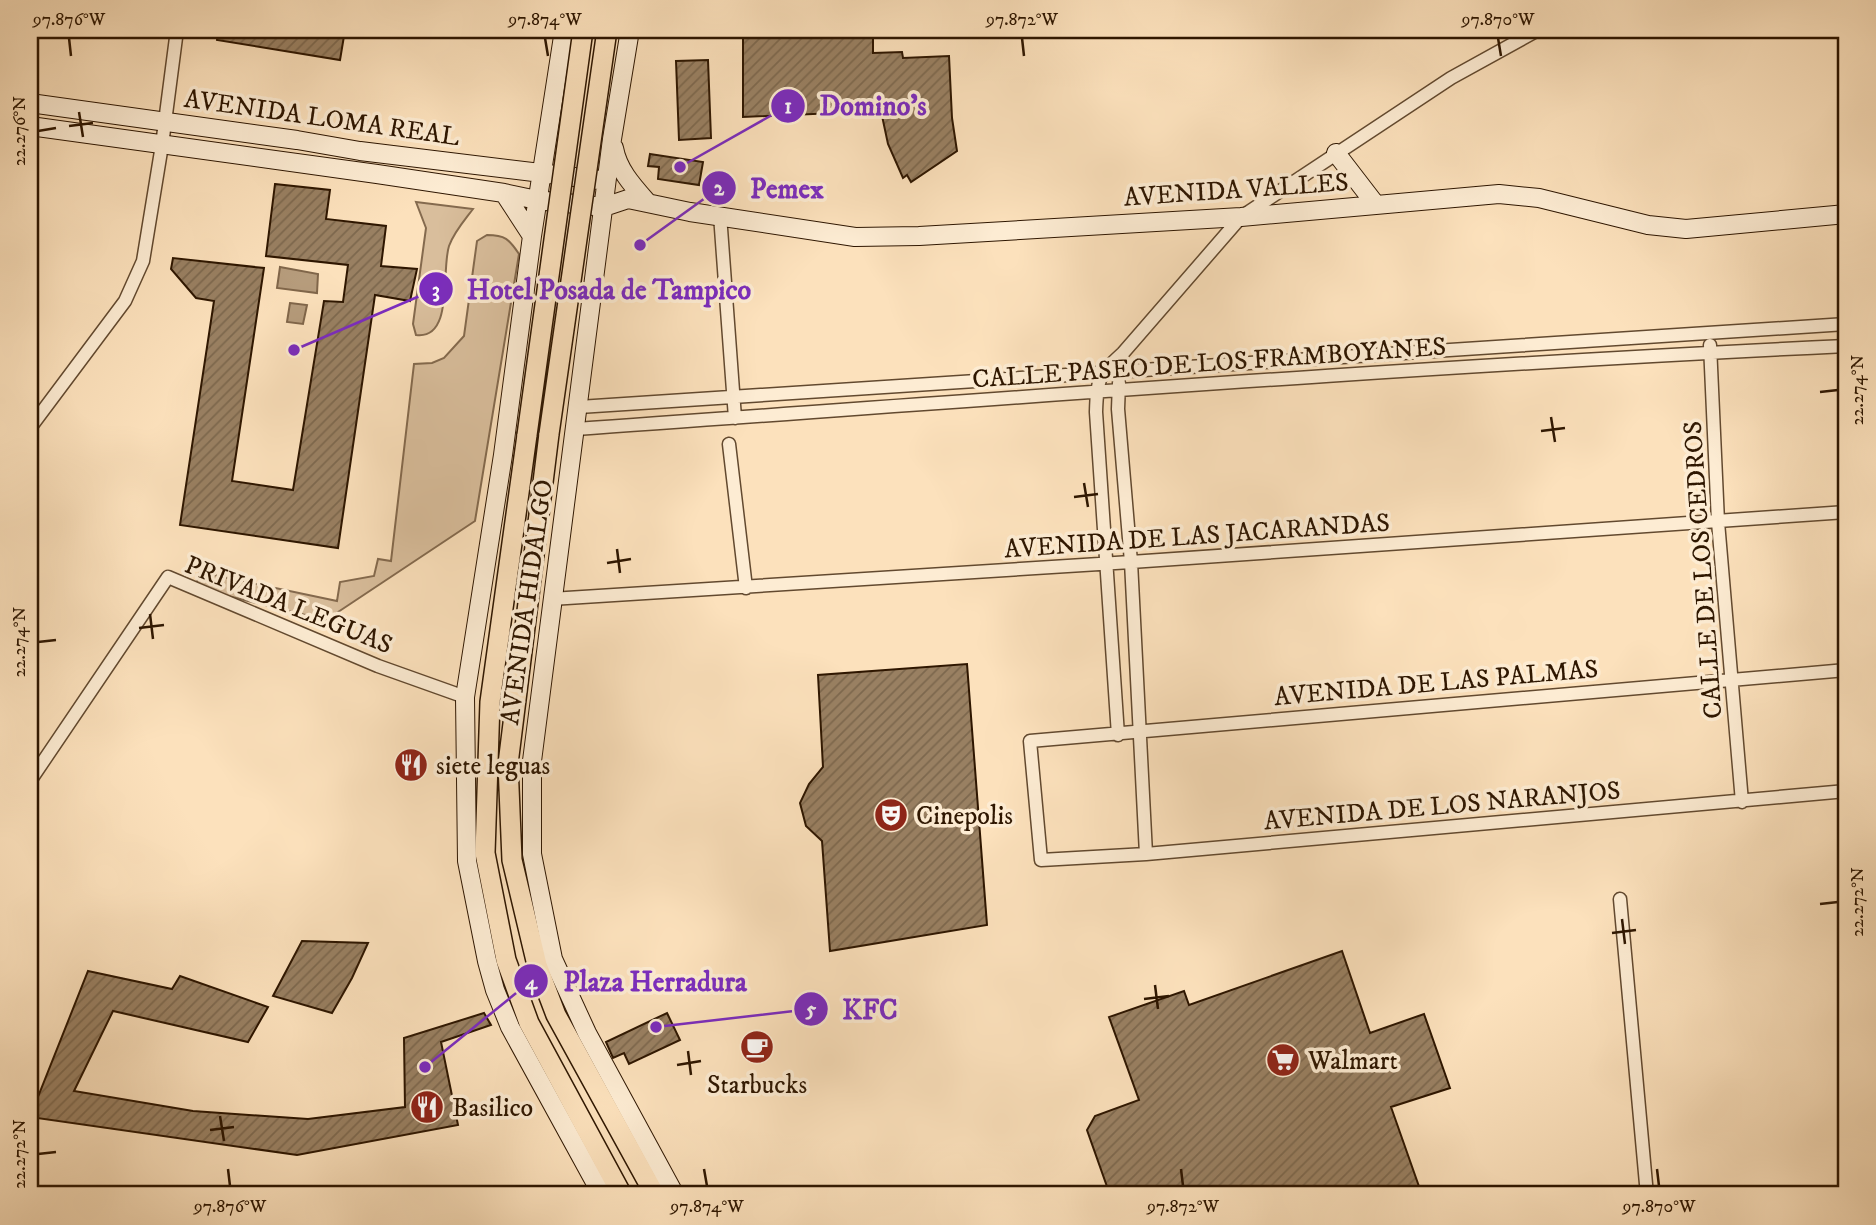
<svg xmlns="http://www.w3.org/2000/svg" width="1876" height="1225" font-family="'IM FELL DW Pica',serif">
	<defs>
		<pattern id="building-hatch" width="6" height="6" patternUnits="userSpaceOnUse" patternTransform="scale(1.75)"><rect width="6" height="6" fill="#998062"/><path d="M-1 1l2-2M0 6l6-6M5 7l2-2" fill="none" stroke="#7d684e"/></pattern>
	</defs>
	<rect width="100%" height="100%" fill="#fce1bc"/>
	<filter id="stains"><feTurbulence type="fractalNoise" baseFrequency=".00286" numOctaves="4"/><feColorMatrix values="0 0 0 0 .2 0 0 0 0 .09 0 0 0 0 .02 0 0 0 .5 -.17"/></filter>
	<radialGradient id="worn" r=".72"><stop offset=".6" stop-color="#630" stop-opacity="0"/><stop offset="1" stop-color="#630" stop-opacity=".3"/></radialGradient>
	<!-- grass -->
	<path fill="#d9be9c" stroke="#846a4e" stroke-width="2" d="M416,202L473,209C464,221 454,232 449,246C441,270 454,340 416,335L413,324L426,228Z
		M487,235C505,235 509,239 519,254L475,521L326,620L195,588L200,572L337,601L340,582L374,576L378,559L391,561L414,364L432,363L444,358L464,336L477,241Z"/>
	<!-- water -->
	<path fill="#b69c7c" stroke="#80664a" stroke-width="2" d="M280,267L318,274L317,293L277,288Z
		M290,303L307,305L303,324L287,322Z"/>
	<!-- building -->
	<path fill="url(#building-hatch)" stroke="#2e1600" stroke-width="2" d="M218,30H345L340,60L217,40Z
		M873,30V53L902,52L903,58L949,56L952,118L957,151L911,182L907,175L903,178L888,144L881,111L743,117V31Z
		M708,60L711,138L679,140L676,61Z
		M650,154L703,162L699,185L658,179L659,167L648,166Z
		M275,184L330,190L326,219L386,226L381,266L417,269L410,301L375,295L338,548L180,525L214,301L196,298L171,269L173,258L264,268L232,481L293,490L324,301L343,302L348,265L266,256Z
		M967,664L987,925L830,951L822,841L806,826L800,803L809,784L823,767L818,675Z
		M302,941L368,943L352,978L332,1013L273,996Z
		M1342,951L1370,1033L1424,1014L1450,1088L1391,1107L1422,1195H1110L1087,1130L1095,1116L1139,1100L1109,1017L1184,991L1189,1005Z
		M88,971L172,989L180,976L268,1007L248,1042L113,1011L74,1091L193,1111L308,1119L405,1107L404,1038L484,1013L491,1025L441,1042L458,1125L297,1155L30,1117Z
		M667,1013L680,1040L629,1064L624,1053L613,1058L606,1042Z"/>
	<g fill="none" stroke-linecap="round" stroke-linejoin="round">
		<!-- street casing -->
		<g stroke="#62492f" stroke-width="15">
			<path id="street" d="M720,215L735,418
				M1710,345L1718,522L1742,802
				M1119,383L1118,409L1131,562L1146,854
				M579,407L1846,324
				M30,428L125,301L143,261L162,145L177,30
				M576,429C999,399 1422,366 1846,346
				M729,444L746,588
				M551,599L1131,562L1846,512
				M1846,670L1030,741L1041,860L1146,854L1846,791
				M1118,735L1096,412C1097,377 1099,375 1123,353L1241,217L1451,78L1538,30
				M30,781L168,577L378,666L465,697
				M1620,899L1647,1195"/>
		</g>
		<!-- secondary casing -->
		<g stroke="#2e1600" stroke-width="20">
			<path id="secondary" d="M564,30L532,236L503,455L465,697L467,861L487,961L495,990L510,1027L602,1195
				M630,30L612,139L532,761V854L553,959L587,1033L675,1195
				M30,103L297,140L360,151L599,180
				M30,126L377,174L504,193L537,200L604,207L628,199L690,212L855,237L919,236L1241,217L1499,194L1539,198L1648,225L1686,229L1846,214
				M614,148C618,170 633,186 648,203
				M1336,153L1376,205
				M504,193L532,236"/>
		</g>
		<!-- primary casing -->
		<g stroke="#2e1600" stroke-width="22">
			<path id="primary" d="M549,434L508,764L512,860L537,965L556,1015L655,1195
				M527,435L490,702L485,853L506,960L529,1023L622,1195"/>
		</g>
		<!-- street -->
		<use href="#street" stroke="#fdecd3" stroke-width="12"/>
		<!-- secondary -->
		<use href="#secondary" stroke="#fdecd3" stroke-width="18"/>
		<!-- primary -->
		<use href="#primary" stroke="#fce1bc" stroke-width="19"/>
		<!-- primary-bridge casing -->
		<g stroke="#2e1600" stroke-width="22" stroke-linecap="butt">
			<path id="primary-bridge" d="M549,434L607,30
				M527,435L583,30"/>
		</g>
		<!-- primary-bridge -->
		<use href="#primary-bridge" stroke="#fce1bc" stroke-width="19"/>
	</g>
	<!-- ticks -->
	<path fill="none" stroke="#2e1600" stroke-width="2.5" d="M69,38L71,56M545,38L548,56M1022,38L1024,56M1498,38L1501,56M79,112L83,137M69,126L93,123M38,131L56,128M1820,392L1838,390M1551,417L1555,442M1541,431L1565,428M1084,483L1088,507M1074,497L1098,494M617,549L620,573M607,563L631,559M150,614L153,639M139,628L164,625M38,642L56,640M1820,904L1838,902M1622,919L1625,944M1612,933L1636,930M1155,985L1158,1009M1144,999L1169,996M688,1051L691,1075M677,1065L701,1061M220,1116L224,1141M210,1130L234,1127M38,1154L56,1152M228,1169L230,1186M704,1169L707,1186M1181,1169L1183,1186M1657,1169L1659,1186"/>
	<!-- icons -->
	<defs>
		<g id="restaurant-disc" transform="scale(1.75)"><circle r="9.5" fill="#8f2418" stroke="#fdecd3"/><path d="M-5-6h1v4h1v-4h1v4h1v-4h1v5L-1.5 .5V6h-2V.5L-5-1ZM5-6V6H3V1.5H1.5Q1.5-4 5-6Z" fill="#fff"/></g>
		<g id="theatre-disc" transform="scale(1.75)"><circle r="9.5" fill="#8f2418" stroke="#fdecd3"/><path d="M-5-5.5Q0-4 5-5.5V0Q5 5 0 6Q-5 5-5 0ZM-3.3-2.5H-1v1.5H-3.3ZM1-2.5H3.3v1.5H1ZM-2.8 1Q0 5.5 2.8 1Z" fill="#fff"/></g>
		<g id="cafe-disc" transform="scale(1.75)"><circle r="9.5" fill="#8f2418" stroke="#fdecd3"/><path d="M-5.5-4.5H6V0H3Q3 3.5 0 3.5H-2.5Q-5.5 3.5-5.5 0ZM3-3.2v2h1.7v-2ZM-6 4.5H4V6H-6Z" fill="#fff"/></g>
		<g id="supermarket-disc" transform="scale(1.75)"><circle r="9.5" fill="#8f2418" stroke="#fdecd3"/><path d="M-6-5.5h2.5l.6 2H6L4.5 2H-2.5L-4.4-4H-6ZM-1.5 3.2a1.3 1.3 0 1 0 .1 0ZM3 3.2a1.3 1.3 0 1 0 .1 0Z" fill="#fff"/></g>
	</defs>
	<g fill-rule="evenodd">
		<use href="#restaurant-disc" x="411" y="765"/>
		<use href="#theatre-disc" x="891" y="815"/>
		<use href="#cafe-disc" x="757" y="1047"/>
		<use href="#supermarket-disc" x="1283" y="1060"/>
		<use href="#restaurant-disc" x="427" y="1107"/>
	</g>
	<g text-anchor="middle" stroke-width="7" stroke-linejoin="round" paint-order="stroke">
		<!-- street labels -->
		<g font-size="26" fill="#2e1600" stroke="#fdecd3">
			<text transform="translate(322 117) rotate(8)" y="9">AVENIDA LOMA REAL</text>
			<text transform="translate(1236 189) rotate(-4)" y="9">AVENIDA VALLES</text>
			<text transform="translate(1209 362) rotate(-4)" y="9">CALLE PASEO DE LOS FRAMBOYANES</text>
			<text transform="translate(1197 535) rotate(-4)" y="9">AVENIDA DE LAS JACARANDAS</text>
			<text transform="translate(1702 570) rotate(-94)" y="9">CALLE DE LOS CEDROS</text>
			<text transform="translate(526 602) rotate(-82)" y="9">AVENIDA HIDALGO</text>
			<text transform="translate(289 604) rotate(22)" y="9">PRIVADA LEGUAS</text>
			<text transform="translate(1436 682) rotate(-5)" y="9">AVENIDA DE LAS PALMAS</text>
			<text transform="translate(1442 805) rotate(-5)" y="9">AVENIDA DE LOS NARANJOS</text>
		</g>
		<!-- poi labels -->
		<g font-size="26" fill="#2e1600" stroke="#fdecd3" text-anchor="start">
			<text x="436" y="774">siete leguas</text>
			<text x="916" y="824">Cinepolis</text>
			<text x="1308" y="1069">Walmart</text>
			<text x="757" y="1093" text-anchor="middle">Starbucks</text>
			<text x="452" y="1116">Basilico</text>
		</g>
	</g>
	<!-- callouts -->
	<path fill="none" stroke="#7b2cbf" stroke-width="2.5" d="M680 167L788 106M640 245L719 188M294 350L436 289M425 1067L531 981M656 1027L811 1009"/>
	<g fill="#7b2cbf" stroke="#fdecd3" stroke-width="2.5">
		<circle cx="680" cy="167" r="7"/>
		<circle cx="640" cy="245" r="7"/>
		<circle cx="294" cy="350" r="7"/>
		<circle cx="425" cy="1067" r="7"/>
		<circle cx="656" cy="1027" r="7"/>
		<circle cx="788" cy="106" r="18"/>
		<circle cx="719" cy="188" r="18"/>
		<circle cx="436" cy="289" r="18"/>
		<circle cx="531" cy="981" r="18"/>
		<circle cx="811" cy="1009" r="18"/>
	</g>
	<g font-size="21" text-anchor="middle" font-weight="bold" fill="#fff">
		<text x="788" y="113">1</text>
		<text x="719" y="195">2</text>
		<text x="436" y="297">3</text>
		<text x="531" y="989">4</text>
		<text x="811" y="1016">5</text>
	</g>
	<g font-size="28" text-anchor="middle" font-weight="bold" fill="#7b2cbf" stroke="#fdecd3" stroke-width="7" stroke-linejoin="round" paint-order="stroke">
		<text x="873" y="115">Domino's</text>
		<text x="787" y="198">Pemex</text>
		<text x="609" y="299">Hotel Posada de Tampico</text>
		<text x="655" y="991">Plaza Herradura</text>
		<text x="870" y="1019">KFC</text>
	</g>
	<!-- margin -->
	<rect width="1876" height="1225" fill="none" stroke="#fce1bc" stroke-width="77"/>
	<rect x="38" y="38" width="1800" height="1148" fill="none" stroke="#2e1600" stroke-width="2.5"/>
	<g font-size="18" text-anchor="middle" fill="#2e1600">
		<text x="69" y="25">97.876°W</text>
		<text x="545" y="25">97.874°W</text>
		<text x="1022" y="25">97.872°W</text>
		<text x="1498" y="25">97.870°W</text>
		<text transform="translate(19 131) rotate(-90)" y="6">22.276°N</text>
		<text transform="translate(1857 390) rotate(-90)" y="6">22.274°N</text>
		<text transform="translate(19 642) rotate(-90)" y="6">22.274°N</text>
		<text transform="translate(1857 902) rotate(-90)" y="6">22.272°N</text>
		<text transform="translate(19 1154) rotate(-90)" y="6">22.272°N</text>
		<text x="230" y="1212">97.876°W</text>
		<text x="707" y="1212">97.874°W</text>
		<text x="1183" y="1212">97.872°W</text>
		<text x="1659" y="1212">97.870°W</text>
	</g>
	<rect width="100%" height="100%" filter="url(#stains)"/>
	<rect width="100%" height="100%" fill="url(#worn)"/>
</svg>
